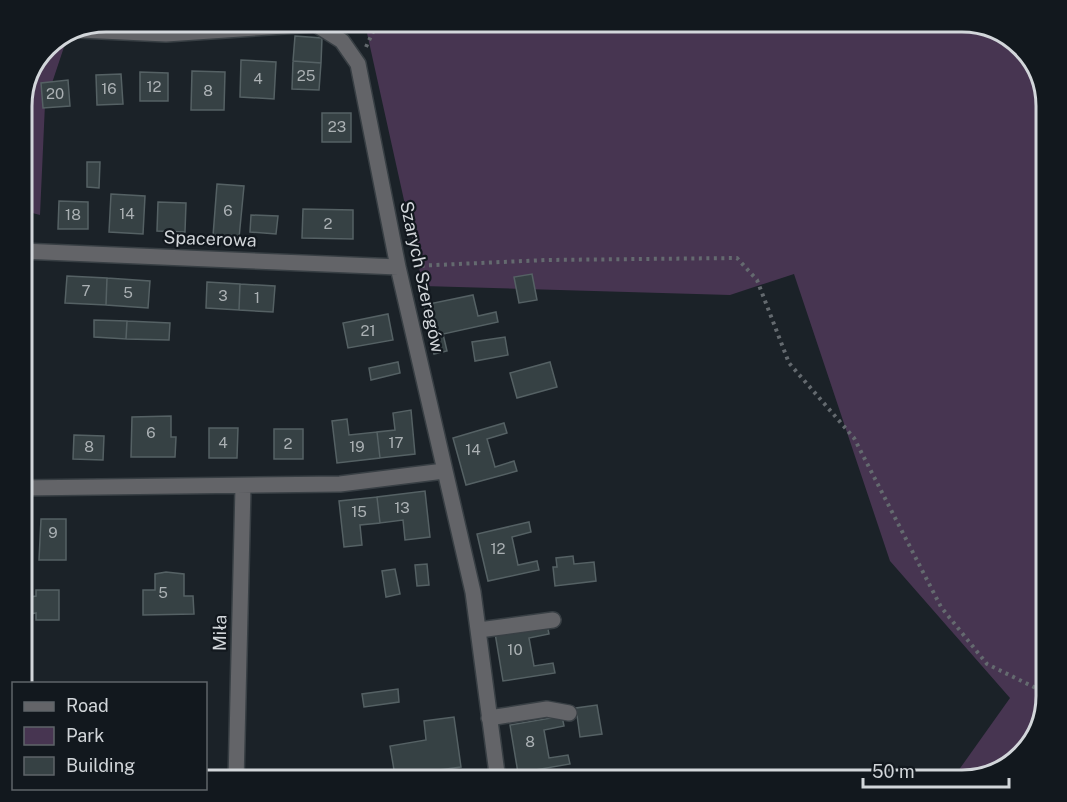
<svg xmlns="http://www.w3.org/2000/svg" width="1067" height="802" font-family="'Public Sans',sans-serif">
	<rect width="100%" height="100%" fill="#1b2228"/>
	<!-- green -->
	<path fill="#473551" d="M105,21H962L1013,39L1037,68L1046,105V697L1028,748L999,772L951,781L1010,698L890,561L794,274L730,295L423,286L367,33L72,34Z
		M68,35L45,104L40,215L21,210V100L49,42Z"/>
	<!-- building -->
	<path fill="#364144" stroke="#556164" stroke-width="1.5" d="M295,36L322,38L321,63L293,61Z
		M241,60L276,62L274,99L240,97Z
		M293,61L321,63L319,90L292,89Z
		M192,71L225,72L224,110H191Z
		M140,72L168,73V101H140Z
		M121,74L123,104L97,105L96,75Z
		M68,80L70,106L43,108L41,83Z
		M322,113H351V142H322Z
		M87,162H100L99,188L87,187Z
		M217,184L244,186L239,238L213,236Z
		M111,194L145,196L143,234L109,232Z
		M59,201L88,202V229H58Z
		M158,202L186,203L185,232L157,231Z
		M303,209L353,210V239L302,238Z
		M251,215L278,216L276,234L250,232Z
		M532,274L537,300L519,303L514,277Z
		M67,276L107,278L106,305L65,303Z
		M107,278L150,281L148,308L106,305Z
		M207,282L240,284L239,310L206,308Z
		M240,284L275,286L273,312L239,310Z
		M473,295L478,316L496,312L498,322L443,334L447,351L434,354L424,305Z
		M388,314L393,340L348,348L343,323Z
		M94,320L127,321L126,339L94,337Z
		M127,321L170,323L169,340L126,339Z
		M505,337L508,355L475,361L472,342Z
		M398,362L400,373L371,380L369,368Z
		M550,362L557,387L517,398L510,373Z
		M411,410L415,454L380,458L377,432L395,430L393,413Z
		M171,416V437H176L175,457H131L132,417Z
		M347,419L349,435L377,432L380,458L337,463L332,421Z
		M504,423L507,433L487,439L495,467L514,461L517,471L466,485L453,438Z
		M209,428H238L237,458H209Z
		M274,429H303V459H274Z
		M74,435L104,436L103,460L73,459Z
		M425,491L430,537L405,540L403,520L380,523L377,497Z
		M377,497L380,523L360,525L362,545L344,547L339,501Z
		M41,519H66V560H39Z
		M529,522L531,532L512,537L518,565L537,561L539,570L488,581L477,534Z
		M573,556L574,564L594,562L596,581L555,586L553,567H557L556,558Z
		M427,564L429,585L417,586L415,565Z
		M395,569L400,594L386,597L382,571Z
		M166,572L184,574V596H193L194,614L143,615V590H155V574Z
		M36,590H59V620H36V613L30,614V597L36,596Z
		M547,624L549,634L529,638L534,666L553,663L555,673L503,681L495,633Z
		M398,689L399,702L364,707L362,694Z
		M597,705L602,734L580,737L576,708Z
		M562,716L564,726L544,730L549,758L568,755L570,764L518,773L510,725Z
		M454,717L461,767L395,776L390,746L426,740L424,721Z"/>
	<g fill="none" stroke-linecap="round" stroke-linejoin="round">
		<!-- minor casing -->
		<g stroke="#383f44" stroke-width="18">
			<path id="minor" d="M80,30L166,34L315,24L342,41L358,64L398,267L473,592L498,781
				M21,251L398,267
				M21,488L340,484L444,471
				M479,630L553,620
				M489,718L547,709L569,713
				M236,781L243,487"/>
		</g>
		<!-- path -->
		<path stroke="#646a6f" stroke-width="4" stroke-dasharray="3 4.5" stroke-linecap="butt" d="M366,47L378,21
			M414,266L546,260L737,258L757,280L789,363L854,438L941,607L987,664L1046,693
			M1021,754L1030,743"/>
		<!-- minor -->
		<use href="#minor" stroke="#636468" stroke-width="15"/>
	</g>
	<g text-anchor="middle" stroke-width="4.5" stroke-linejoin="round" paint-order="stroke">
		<!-- number labels -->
		<g font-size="15" fill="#abb1b4">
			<text x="306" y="81">25</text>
			<text x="258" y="84">4</text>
			<text x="154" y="92">12</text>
			<text x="109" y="94">16</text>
			<text x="208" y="96">8</text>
			<text x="55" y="99">20</text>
			<text x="337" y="132">23</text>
			<text x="228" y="216">6</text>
			<text x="127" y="219">14</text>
			<text x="73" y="220">18</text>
			<text x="328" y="229">2</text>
			<text x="86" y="296">7</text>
			<text x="128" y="298">5</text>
			<text x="223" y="301">3</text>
			<text x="257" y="303">1</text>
			<text x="368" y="336">21</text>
			<text x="151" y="438">6</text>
			<text x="223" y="448">4</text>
			<text x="396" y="448">17</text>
			<text x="288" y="449">2</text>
			<text x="89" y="452">8</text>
			<text x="357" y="452">19</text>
			<text x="473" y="455">14</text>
			<text x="402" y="513">13</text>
			<text x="359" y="517">15</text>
			<text x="53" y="538">9</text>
			<text x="498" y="554">12</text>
			<text x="163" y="598">5</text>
			<text x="515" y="655">10</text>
			<text x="530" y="747">8</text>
		</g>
		<!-- street labels -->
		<g font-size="18" fill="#d2d6da" stroke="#12181e">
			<text transform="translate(210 239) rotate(2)" y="6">Spacerowa</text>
			<text transform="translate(422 277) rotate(78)" y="6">Szarych Szeregów</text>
			<text transform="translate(220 633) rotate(-89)" y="6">Miła</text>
		</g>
	</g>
	<!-- crop -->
	<path d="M0 0H1067V802H0ZM106 32H962A74 74 0 0 1 1036 106V696A74 74 0 0 1 962 770H106A74 74 0 0 1 32 696V106A74 74 0 0 1 106 32Z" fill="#12181e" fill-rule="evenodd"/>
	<path fill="none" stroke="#d2d6da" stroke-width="3" d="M106 32H962A74 74 0 0 1 1036 106V696A74 74 0 0 1 962 770H106A74 74 0 0 1 32 696V106A74 74 0 0 1 106 32Z"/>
	<!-- legend -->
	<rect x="12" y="682" width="195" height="108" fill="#12181e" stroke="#5f6469" stroke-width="1.5"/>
	<rect x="24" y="702" width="30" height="9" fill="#636468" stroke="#5f6469" stroke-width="1.5"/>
	<text x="66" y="712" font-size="18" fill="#d2d6da">Road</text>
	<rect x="24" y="727" width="30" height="18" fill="#473551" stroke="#5f6469" stroke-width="1.5"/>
	<text x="66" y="742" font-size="18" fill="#d2d6da">Park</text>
	<rect x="24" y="757" width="30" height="18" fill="#364144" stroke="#5f6469" stroke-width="1.5"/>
	<text x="66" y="772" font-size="18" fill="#d2d6da">Building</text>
	<!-- scale -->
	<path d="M863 778v9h146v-9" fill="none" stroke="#d2d6da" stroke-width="3"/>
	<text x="872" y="778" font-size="18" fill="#d2d6da" stroke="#12181e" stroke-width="4.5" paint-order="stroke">50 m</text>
</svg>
